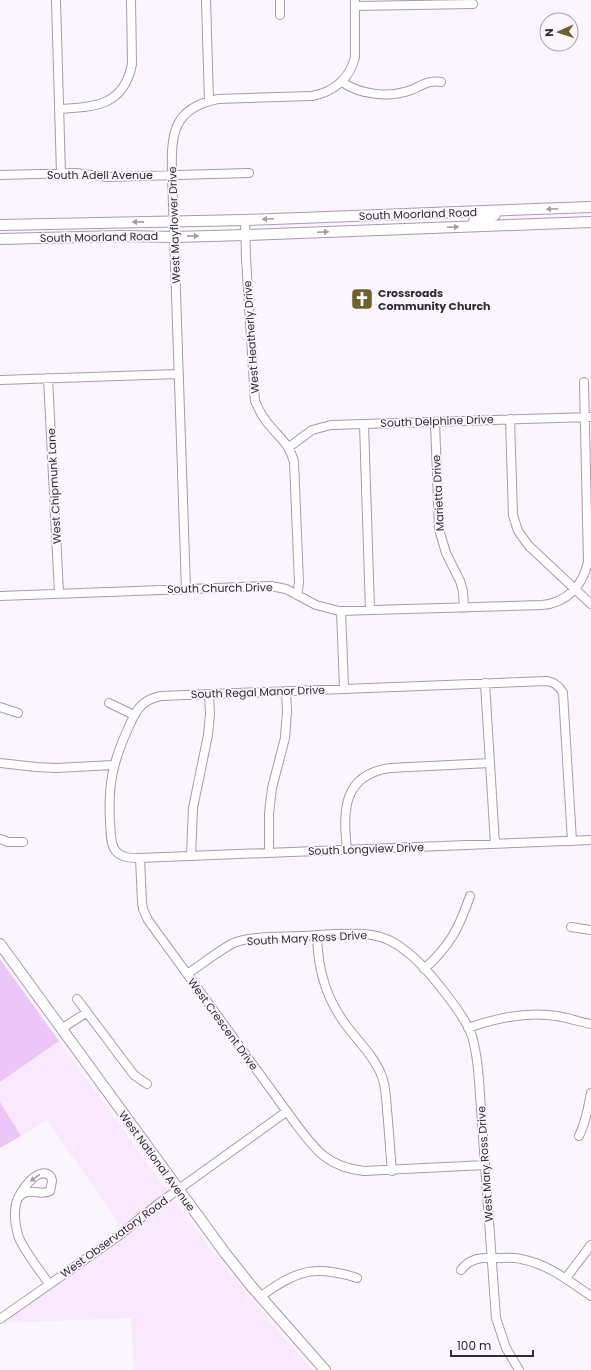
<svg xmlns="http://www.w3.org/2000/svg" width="591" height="1370" font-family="Poppins,sans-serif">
	<rect width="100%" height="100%" fill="#fbf5fd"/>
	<!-- built -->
	<path fill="#f8e9fe" d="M59,1041L179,1207L229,1273L312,1370H134L131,1318L0,1323L126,1233L47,1120L21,1136L0,1102V1082Z"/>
	<!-- green -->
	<path fill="#ecc5f9" d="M0,959L59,1041L0,1082Z
		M0,1102L21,1136L0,1148Z"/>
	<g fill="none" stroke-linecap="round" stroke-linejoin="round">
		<!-- minor casing -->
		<g stroke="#a99bae" stroke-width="10">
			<path id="minor" d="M56,0L61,174
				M206,0L209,101
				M280,0V15
				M355,6L473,4
				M342,82C361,95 389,98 411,90C423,85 428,80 441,82
				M59,109C95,107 124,106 132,64L131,0
				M0,175L76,173L107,177L249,173
				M245,220L246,258L255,401C258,407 260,413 264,418C275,435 289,441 294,462L299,583L297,595
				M48,378L59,593
				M0,380L179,374
				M510,419L513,515L518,531L529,546L591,604
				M435,422L439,529L446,553L460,581L463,591L464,608
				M364,424L370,610
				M289,447L312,430L331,425L591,417
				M186,589L172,175C171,135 172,108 218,99L312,96C333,92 350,79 355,57V0
				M0,596L271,586L286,589L316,605L339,611L542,605C567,603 583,585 588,562L584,382
				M341,611L344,688
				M485,683L495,844
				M109,703L134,715
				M0,707L18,713
				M0,763L36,767L56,768L113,765
				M0,839L8,842H23
				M572,841L563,693C559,686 555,682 547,681L161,696C140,700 135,712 127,731C112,764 108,787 110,823C111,832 110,843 115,850C121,858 131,858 140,858L591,840
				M347,850C343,811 342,775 390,768L490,763
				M269,853V813L272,788L285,738L287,711L286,691
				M191,856L193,808L208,735L210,714L209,694
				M140,858L142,902L143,909L148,920L293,1120C314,1148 326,1167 364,1171L485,1165
				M571,927L591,930
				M317,936C318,972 327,1001 349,1029C360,1043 374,1057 381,1074C386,1085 386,1098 387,1110C389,1130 390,1150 392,1171
				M424,969C450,946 459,928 470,896
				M187,974C200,966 223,947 236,942C253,936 283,937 302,936C322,935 353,932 372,935C385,937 398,944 407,952C425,965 465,1015 472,1036C476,1050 478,1066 479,1081L496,1318L506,1348L519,1370
				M77,999L134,1075L147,1084
				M468,1028C496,1018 527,1011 557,1016C569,1018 580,1022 591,1024
				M61,1029L86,1013
				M579,1136C586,1122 588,1108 591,1093
				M18,1198C29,1185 39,1197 50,1191L52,1181L51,1177C39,1163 18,1193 16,1204C14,1214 15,1225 18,1235C21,1247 41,1272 49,1284
				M461,1270C470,1258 482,1257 496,1258C504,1258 513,1257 521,1259C548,1264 569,1281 591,1296
				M566,1278L591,1245
				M260,1297C296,1271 313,1264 357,1278
				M0,1319L117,1237L158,1204L286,1112"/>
		</g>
		<!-- major casing -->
		<g stroke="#a99bae" stroke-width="12">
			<path id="major" d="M0,225L245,220L591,207
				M472,226C475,214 485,220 495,215
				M0,239L121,236L175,237L246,235L591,222
				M0,944L225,1253L252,1287L325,1370"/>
		</g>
		<!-- minor -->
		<use href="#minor" stroke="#fff" stroke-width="8"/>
		<!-- major -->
		<use href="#major" stroke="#fff" stroke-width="10"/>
	</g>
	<!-- one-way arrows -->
	<defs><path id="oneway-solid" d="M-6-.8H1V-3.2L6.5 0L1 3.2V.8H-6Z"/></defs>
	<g fill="#a29fa3">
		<use href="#oneway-solid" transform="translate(552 209) rotate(178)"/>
		<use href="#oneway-solid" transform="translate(268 219) rotate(178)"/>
		<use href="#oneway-solid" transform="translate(138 222) rotate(179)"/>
		<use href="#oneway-solid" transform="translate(453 227) rotate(-2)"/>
		<use href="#oneway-solid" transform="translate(323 232) rotate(-2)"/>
		<use href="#oneway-solid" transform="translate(193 236) rotate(-1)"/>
		<use href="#oneway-solid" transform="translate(35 1178) rotate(144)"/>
	</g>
	<!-- icons -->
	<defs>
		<g id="church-square" transform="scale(1.15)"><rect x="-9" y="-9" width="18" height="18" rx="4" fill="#6d602d" stroke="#fbf5fd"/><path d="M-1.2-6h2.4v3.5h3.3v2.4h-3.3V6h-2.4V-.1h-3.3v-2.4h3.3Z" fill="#fff"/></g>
	</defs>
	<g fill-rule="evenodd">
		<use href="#church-square" x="362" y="299"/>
	</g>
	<g text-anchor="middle" stroke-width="3.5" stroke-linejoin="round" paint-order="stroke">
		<!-- street labels -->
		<g font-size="11" fill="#302a32" stroke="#fbf5fd">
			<text x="100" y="179">South Adell Avenue</text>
			<text transform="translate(418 214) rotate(-2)" y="4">South Moorland Road</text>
			<text transform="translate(174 225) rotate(-92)" y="4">West Mayflower Drive</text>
			<text transform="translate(99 237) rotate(-1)" y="4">South Moorland Road</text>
			<text transform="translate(251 337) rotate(-94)" y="4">West Heatherly Drive</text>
			<text transform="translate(437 421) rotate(-2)" y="4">South Delphine Drive</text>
			<text transform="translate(54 486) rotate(-93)" y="4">West Chipmunk Lane</text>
			<text transform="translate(438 493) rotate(-93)" y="4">Marietta Drive</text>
			<text transform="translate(220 588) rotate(-1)" y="4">South Church Drive</text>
			<text transform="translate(258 692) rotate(-2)" y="4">South Regal Manor Drive</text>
			<text transform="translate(366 849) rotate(-2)" y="4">South Longview Drive</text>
			<text transform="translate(307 938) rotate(-3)" y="4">South Mary Ross Drive</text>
			<text transform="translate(223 1024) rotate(54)" y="4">West Crescent Drive</text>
			<text transform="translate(157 1161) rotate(54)" y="4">West National Avenue</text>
			<text transform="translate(485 1164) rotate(-94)" y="4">West Mary Ross Drive</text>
			<text transform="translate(114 1237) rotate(-36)" y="4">West Observatory Road</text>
		</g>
		<!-- poi labels -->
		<g font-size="11" font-weight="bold" fill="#302a32" stroke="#fbf5fd" text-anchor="start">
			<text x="378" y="297">Crossroads<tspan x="378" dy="13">Community Church</tspan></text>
		</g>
	</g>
	<!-- north arrow -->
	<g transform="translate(559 32) rotate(267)"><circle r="19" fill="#fbf5fd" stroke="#aaa4ac"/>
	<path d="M0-3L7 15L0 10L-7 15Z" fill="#6d602d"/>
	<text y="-6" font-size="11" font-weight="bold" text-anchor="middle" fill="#302a32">N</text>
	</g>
	<!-- scale -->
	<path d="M451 1350v6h82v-6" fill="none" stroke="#302a32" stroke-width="2"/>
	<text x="457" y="1350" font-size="12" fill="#302a32" stroke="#fbf5fd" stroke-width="3" paint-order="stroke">100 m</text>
</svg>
